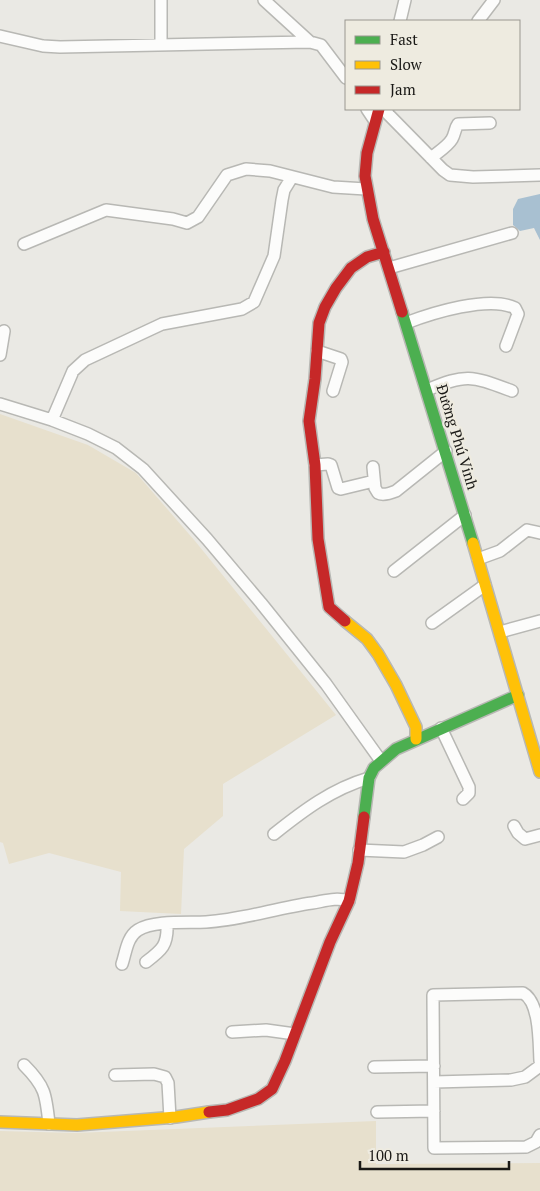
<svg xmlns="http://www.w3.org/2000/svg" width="540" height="1191" font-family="'PT Serif',serif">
	<rect width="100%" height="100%" fill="#eae9e4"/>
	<!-- green -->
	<path fill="#e7e0cd" d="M0,414L88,445L136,473L195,541L336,715L223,784V816L184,849L181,914L120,911L121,872L49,853L9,864L3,843L0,842Z
		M376,1121V1164L540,1163V1191H0V1131L75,1133Z"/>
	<!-- water -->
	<path fill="#a8c0d1" d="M540,194V240L534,228L520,231L513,225V209L518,199Z"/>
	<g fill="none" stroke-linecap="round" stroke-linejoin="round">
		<!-- street casing -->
		<g stroke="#b8b8b4" stroke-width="14">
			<path id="street" d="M264,0L310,42
				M400,21L405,0
				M478,21L494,0
				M0,36L43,46L60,47L310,42L321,45L346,78
				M161,44V0
				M367,109L375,121
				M386,109L388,114L443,170L450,175L473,177L540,175
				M431,158C437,153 448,146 452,139C455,134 455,128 458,124L490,123
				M24,244L106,210L173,219L187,223L198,217L227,175L246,169L270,171L333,187L366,189
				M389,268L512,233
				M406,323C432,313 489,295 515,308L518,314L506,346
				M317,351L341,359L342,362L333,391
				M0,355L4,331
				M427,390C467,373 472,376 512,391
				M0,404L52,420L88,434L116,448L143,469L207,539L261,603L326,684L381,761
				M52,420L73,371L85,360L162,324L242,309L254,302L274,256L282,200L284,190L292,177
				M315,465L328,464L331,465L338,488L341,489L374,481
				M373,467L375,488L378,493C383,496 391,493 396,491L446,451
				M478,559L500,551L527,530L540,533
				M394,571L465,515
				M432,623L485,585
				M500,632L540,621
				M441,728L469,787V793L463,799
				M514,826L518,833L525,839L540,835
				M274,834C304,810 332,789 369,778
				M359,850L404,852L423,845L438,837
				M146,962C162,950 168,945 167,924
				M122,964C126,952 127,937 138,930C154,920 188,923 206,922C242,920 276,908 312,903C325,901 336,897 349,901
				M232,1032L266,1030L295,1034
				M540,1061C539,1042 540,1002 523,993L433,995L434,1148L526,1147L536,1142L540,1135
				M24,1065C45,1086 46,1094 49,1124
				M374,1067L434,1066
				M115,1075L154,1074L165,1077L168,1083L170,1118
				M434,1082L511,1080L525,1077L540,1066
				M377,1112L434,1111"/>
		</g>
		<!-- fast casing -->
		<g stroke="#b8b8b4" stroke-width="14">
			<path id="fast" d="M402,312L473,543
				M364,817L369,778L374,768L396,749L518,695"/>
		</g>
		<!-- slow casing -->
		<g stroke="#b8b8b4" stroke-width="14">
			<path id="slow" d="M473,543L540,772
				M345,621L367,639L378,654L396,685L416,727V739
				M0,1122L77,1125L176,1117L209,1112"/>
		</g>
		<!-- jam casing -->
		<g stroke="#b8b8b4" stroke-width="14">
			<path id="jam" d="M379,109L367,153L365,176L373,219L402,312
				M345,621L329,607L318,539L315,465L309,421L315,379L319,323L325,307L336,288L351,268L367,257L384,252
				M209,1112L227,1110L258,1099L272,1089L285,1061L330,942L349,901L358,863L364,817"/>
		</g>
		<!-- street -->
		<use href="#street" stroke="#fcfcfb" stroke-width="11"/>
		<!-- fast -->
		<use href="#fast" stroke="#4caf50" stroke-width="11"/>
		<!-- slow -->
		<use href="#slow" stroke="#ffc107" stroke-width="11"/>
		<!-- jam -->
		<use href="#jam" stroke="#c62828" stroke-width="11"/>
	</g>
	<g text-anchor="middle" stroke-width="4.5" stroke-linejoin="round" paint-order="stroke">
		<!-- street labels -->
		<g font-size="15" fill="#1a1916" stroke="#eeebe0">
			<text transform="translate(457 437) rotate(73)" y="5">Đường Phú Vinh</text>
		</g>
	</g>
	<!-- legend -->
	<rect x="345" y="20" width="175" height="90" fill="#eeebe0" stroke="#99978f"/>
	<rect x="355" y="36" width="25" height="8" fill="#4caf50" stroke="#99978f"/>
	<text x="390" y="45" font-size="15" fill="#1a1916">Fast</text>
	<rect x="355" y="61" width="25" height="8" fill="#ffc107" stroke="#99978f"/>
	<text x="390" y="70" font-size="15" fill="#1a1916">Slow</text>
	<rect x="355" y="86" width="25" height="8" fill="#c62828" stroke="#99978f"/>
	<text x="390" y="95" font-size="15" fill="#1a1916">Jam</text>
	<!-- scale -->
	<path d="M360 1161v8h149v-8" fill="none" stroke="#1a1916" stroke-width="2.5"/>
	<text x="368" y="1161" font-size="15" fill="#1a1916" stroke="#eeebe0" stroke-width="4" paint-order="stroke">100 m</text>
</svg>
